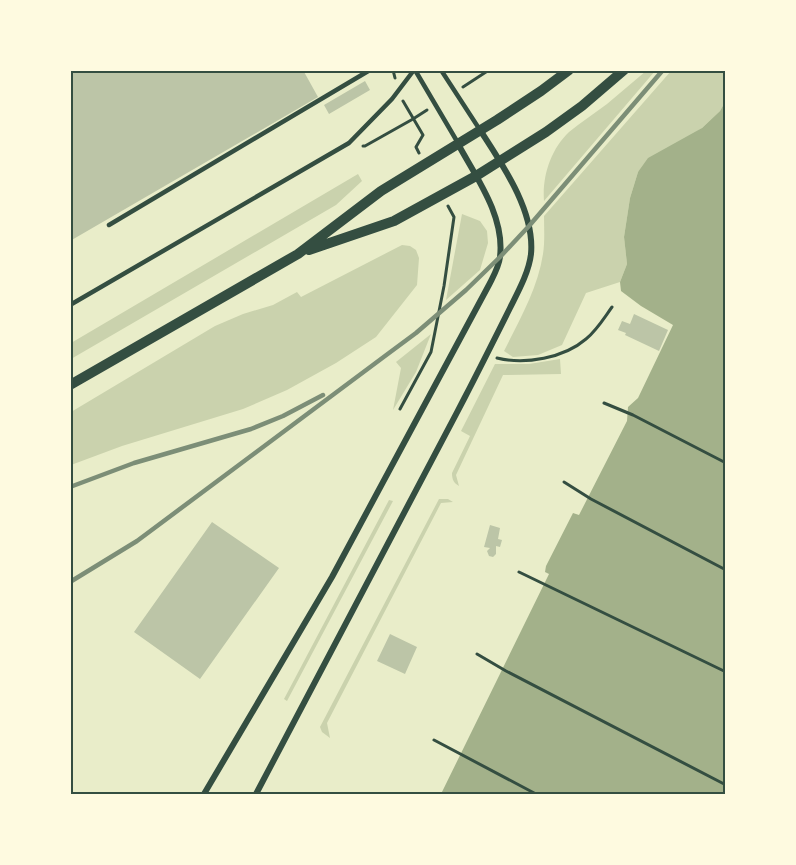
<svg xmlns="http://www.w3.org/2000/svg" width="796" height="865" font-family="Quicksand,sans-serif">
	<rect width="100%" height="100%" fill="#e9edc9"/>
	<!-- green -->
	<path fill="#cad2ad" d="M646,71H655L544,201C542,176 551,149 569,132C581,122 595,113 607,104C620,93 633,82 646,71Z
		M671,71H725V102L720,111L702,128L638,172L630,198L624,237L627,264L620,282L586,293L562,345L538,355L513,357L504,351C519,321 538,288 543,254C545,241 544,228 544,216Z
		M358,174L362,181L336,205L71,359V343Z
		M462,214L480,221L487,231L488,243L480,270L446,300Z
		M402,245L410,246L416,250L419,258L417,285L376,337L336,363L287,390L243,409L122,446L71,465V412L215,326L243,314L273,305L297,292L301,297Z
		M431,334L416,372L393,410L401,368L396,362Z
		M560,359L561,374L503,375L456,475L459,486C454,483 452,480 452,473L470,436L461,431L495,364H529Z
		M439,499H448L453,502L441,503L327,723L330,738L322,732L320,727Z
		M389,500L393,501L287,701L284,699Z"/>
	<!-- water -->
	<path fill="#a3b18a" d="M725,102V794H441L549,574L545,572L546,566L573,513L579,515L627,421L628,407L638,398L673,325L641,306L621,291L620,282L627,264L624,237L630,198L638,172L648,158L702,128L720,111Z"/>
	<!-- building -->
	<path fill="#bcc5a7" d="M70,70H303L318,97L70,241Z
		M365,81L370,90L329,114L324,105Z
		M634,314L668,330L659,351L625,335L626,333L618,330L622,321L630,324Z
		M212,522L279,568L200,679L134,632Z
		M490,525L500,528L498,539L502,540L500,547L496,546V554L493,557L489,556L487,551L490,548L484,547Z
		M390,634L417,647L405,674L377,661Z"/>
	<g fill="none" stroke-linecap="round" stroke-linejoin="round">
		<!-- path -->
		<path stroke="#344e41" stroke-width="3" d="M393,70L395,78
			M463,87L489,70
			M403,101L423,135L416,147L419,153
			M363,146H365L413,119L427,110
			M497,358C525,365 564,358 586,339C597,330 604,318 612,307
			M604,403L633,415L726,463
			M400,409L431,352L444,286L454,217L448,206
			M564,482L591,499L726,570
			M519,572L726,672
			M477,654L506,671L726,785
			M434,740L536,794"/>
		<!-- service -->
		<path stroke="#344e41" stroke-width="4.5" d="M415,70L458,143
			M441,70L480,130
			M109,225L370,70
			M70,305L349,143L392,99L414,70"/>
		<!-- minor -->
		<path stroke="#344e41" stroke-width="6" d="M204,794L332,577L490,283C494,275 499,266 500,257C505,216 476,177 458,144
			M256,794C325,662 396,530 465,397C480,368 495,338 510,308C518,292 529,272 531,254C535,211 502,164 480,130"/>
		<!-- tertiary -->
		<path stroke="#344e41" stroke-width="10" d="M309,250L394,221L476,176L546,132L582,106L624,70
			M70,385L298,254L381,191L497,120L541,91L569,70"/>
		<!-- rail -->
		<path stroke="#7c8e77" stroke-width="4.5" d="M70,487L134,463L251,429L283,416L323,395
			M70,582L137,541L389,353L416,333L466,290L500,257L529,226L663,70"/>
	</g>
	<!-- border -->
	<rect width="796" height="865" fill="none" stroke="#fefae0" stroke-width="144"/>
	<rect x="72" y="72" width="652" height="721" fill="none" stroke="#344e41" stroke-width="2"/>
</svg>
